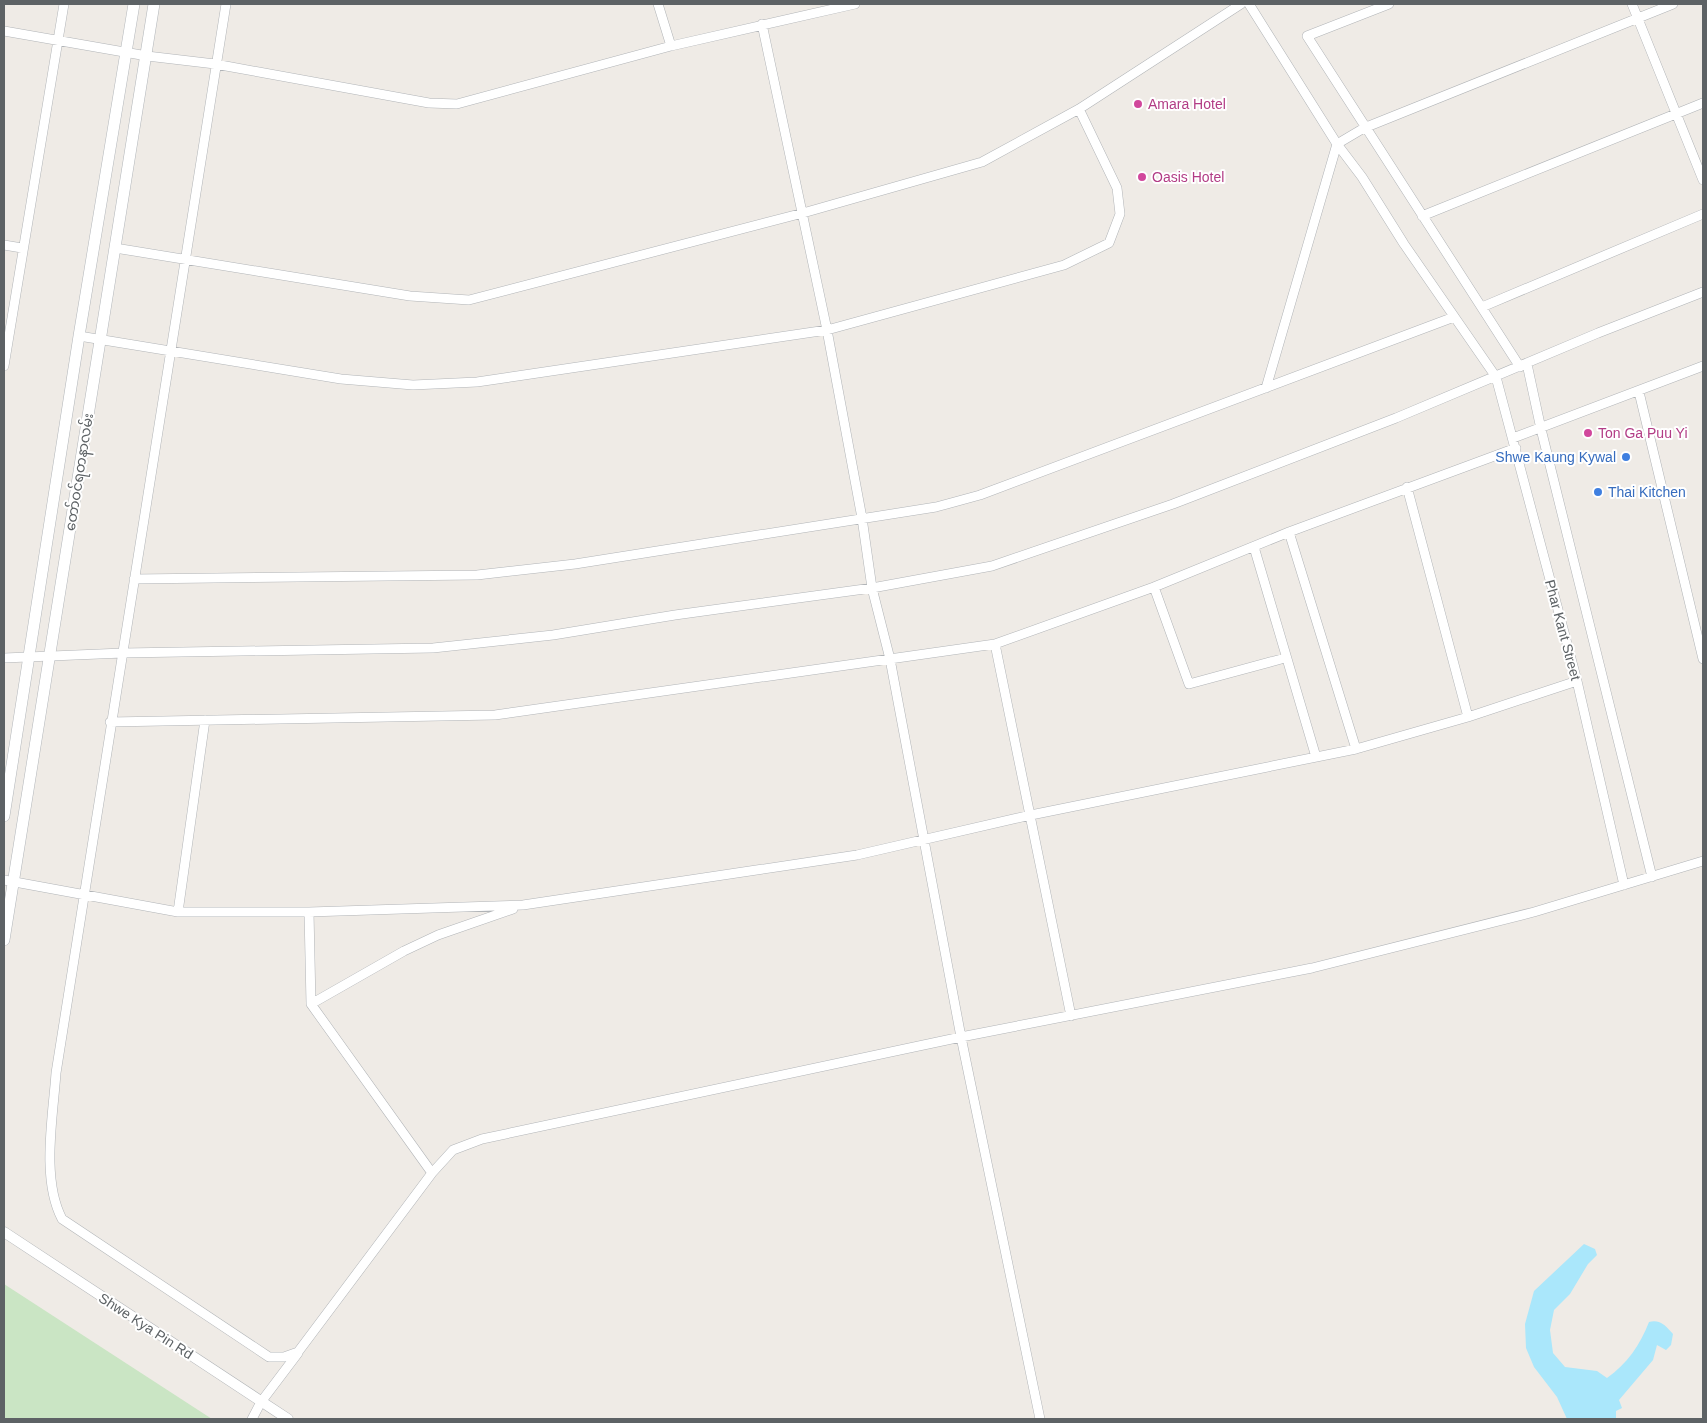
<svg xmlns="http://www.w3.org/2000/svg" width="1707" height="1423" font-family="Arial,'Noto Sans Myanmar',sans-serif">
	<rect width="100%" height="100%" fill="#efebe6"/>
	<!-- green -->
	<path fill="#cae5c4" d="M4,1284L212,1419H4Z"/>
	<!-- water -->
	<path fill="#aae7fb" d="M1584,1244L1595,1249L1597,1255L1588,1264L1570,1294L1554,1310L1550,1330L1553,1353L1565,1367L1597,1371L1607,1378C1627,1364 1640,1345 1649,1322C1660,1319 1666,1326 1673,1334L1671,1345L1666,1350L1657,1345L1653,1360L1619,1400L1622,1408L1616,1411V1419H1567L1557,1397L1534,1367L1526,1348L1525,1324L1534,1291Z"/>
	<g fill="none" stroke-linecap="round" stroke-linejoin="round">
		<!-- minor casing -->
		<g stroke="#b1b4b7" stroke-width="10">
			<path id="minor" d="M226,4L56,1073C53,1117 41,1179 62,1219L269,1357H284L298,1352L432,1173L453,1150L482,1139L961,1037L1312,968L1534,912L1703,861
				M658,4L671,46
				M1249,4L1337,144L1362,177L1404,244L1496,377L1577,681L1624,885
				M1389,4L1307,36L1520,367
				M1632,4L1703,180
				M762,24L827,330L862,518L872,588L890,659L961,1037L1040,1419
				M4,31L147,56L215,64L429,103L457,104L671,46L855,4
				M1422,216L1703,103
				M4,245L22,248
				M115,248L410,296L469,300L803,213L982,162L1079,109L1241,4
				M1482,307L1703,214
				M79,336L341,379L413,385L477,382L827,330L1064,265L1109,243L1120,214L1117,188L1079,109
				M1527,364L1541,429L1652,877
				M4,366L64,4
				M1266,388L1337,144L1364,128L1673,4
				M1639,392L1703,659
				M1513,438L1703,366
				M1407,487L1468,717
				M1289,532L1356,749
				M1254,547L1316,757
				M134,579L477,575L575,564L936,507L980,495L1454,317
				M1154,587L1189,684L1285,658
				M995,644L1071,1016
				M4,658L123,653L433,648L553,635L675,615L872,588L992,566L1173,504L1396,418L1598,333L1703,292
				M110,722L495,715L995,644L1154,587L1289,532L1516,448
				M4,880L178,912H309L523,905L857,855L1031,815L1356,749L1468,717L1577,681
				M178,912L205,720
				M309,912L311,1004L432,1173
				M311,1004L404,951L438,935L513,909
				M252,1419L261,1402L298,1353"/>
		</g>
		<!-- tertiary casing -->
		<g stroke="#b1b4b7" stroke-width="11">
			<path id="tertiary" d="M4,1232L288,1419"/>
		</g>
		<!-- secondary casing -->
		<g stroke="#b2b6ba" stroke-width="12">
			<path id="secondary" d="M4,816L79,336L134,4
				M4,940L154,4"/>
		</g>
		<!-- minor -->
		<use href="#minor" stroke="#fff" stroke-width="9"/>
		<!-- tertiary -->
		<use href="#tertiary" stroke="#fff" stroke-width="10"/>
		<!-- secondary -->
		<use href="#secondary" stroke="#fff" stroke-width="11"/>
	</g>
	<!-- markers -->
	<g fill="#d1479c" stroke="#fff" stroke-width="2">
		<circle cx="1138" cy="104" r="5"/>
		<circle cx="1142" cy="177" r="5"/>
		<circle cx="1588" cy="433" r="5"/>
	</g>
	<g fill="#3f7fe0" stroke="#fff" stroke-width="2">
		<circle cx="1626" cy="457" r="5"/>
		<circle cx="1598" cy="492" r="5"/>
	</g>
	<g text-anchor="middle" stroke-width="4" stroke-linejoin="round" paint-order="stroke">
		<!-- hotel labels -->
		<g font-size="14" fill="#b23c85" stroke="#fff" text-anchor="start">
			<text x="1148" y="109">Amara Hotel</text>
			<text x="1152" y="182">Oasis Hotel</text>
			<text x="1598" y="438">Ton Ga Puu Yi</text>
		</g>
		<!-- shop labels -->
		<g font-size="14" fill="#366cbe" stroke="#fff" text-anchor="end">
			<text x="1616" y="462">Shwe Kaung Kywal</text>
			<text x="1608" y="497" text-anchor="start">Thai Kitchen</text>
		</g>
		<!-- street labels -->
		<g font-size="14" fill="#5d6265" stroke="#fff">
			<text transform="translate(79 472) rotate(-81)" y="5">တော်ဝင်ရတနာလမ်း</text>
			<text transform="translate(1563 630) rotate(75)" y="5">Phar Kant Street</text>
			<text transform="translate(146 1326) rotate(33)" y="5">Shwe Kya Pin Rd</text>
		</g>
	</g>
	<!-- border -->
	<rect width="1707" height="1423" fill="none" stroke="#5d6265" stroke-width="10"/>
</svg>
